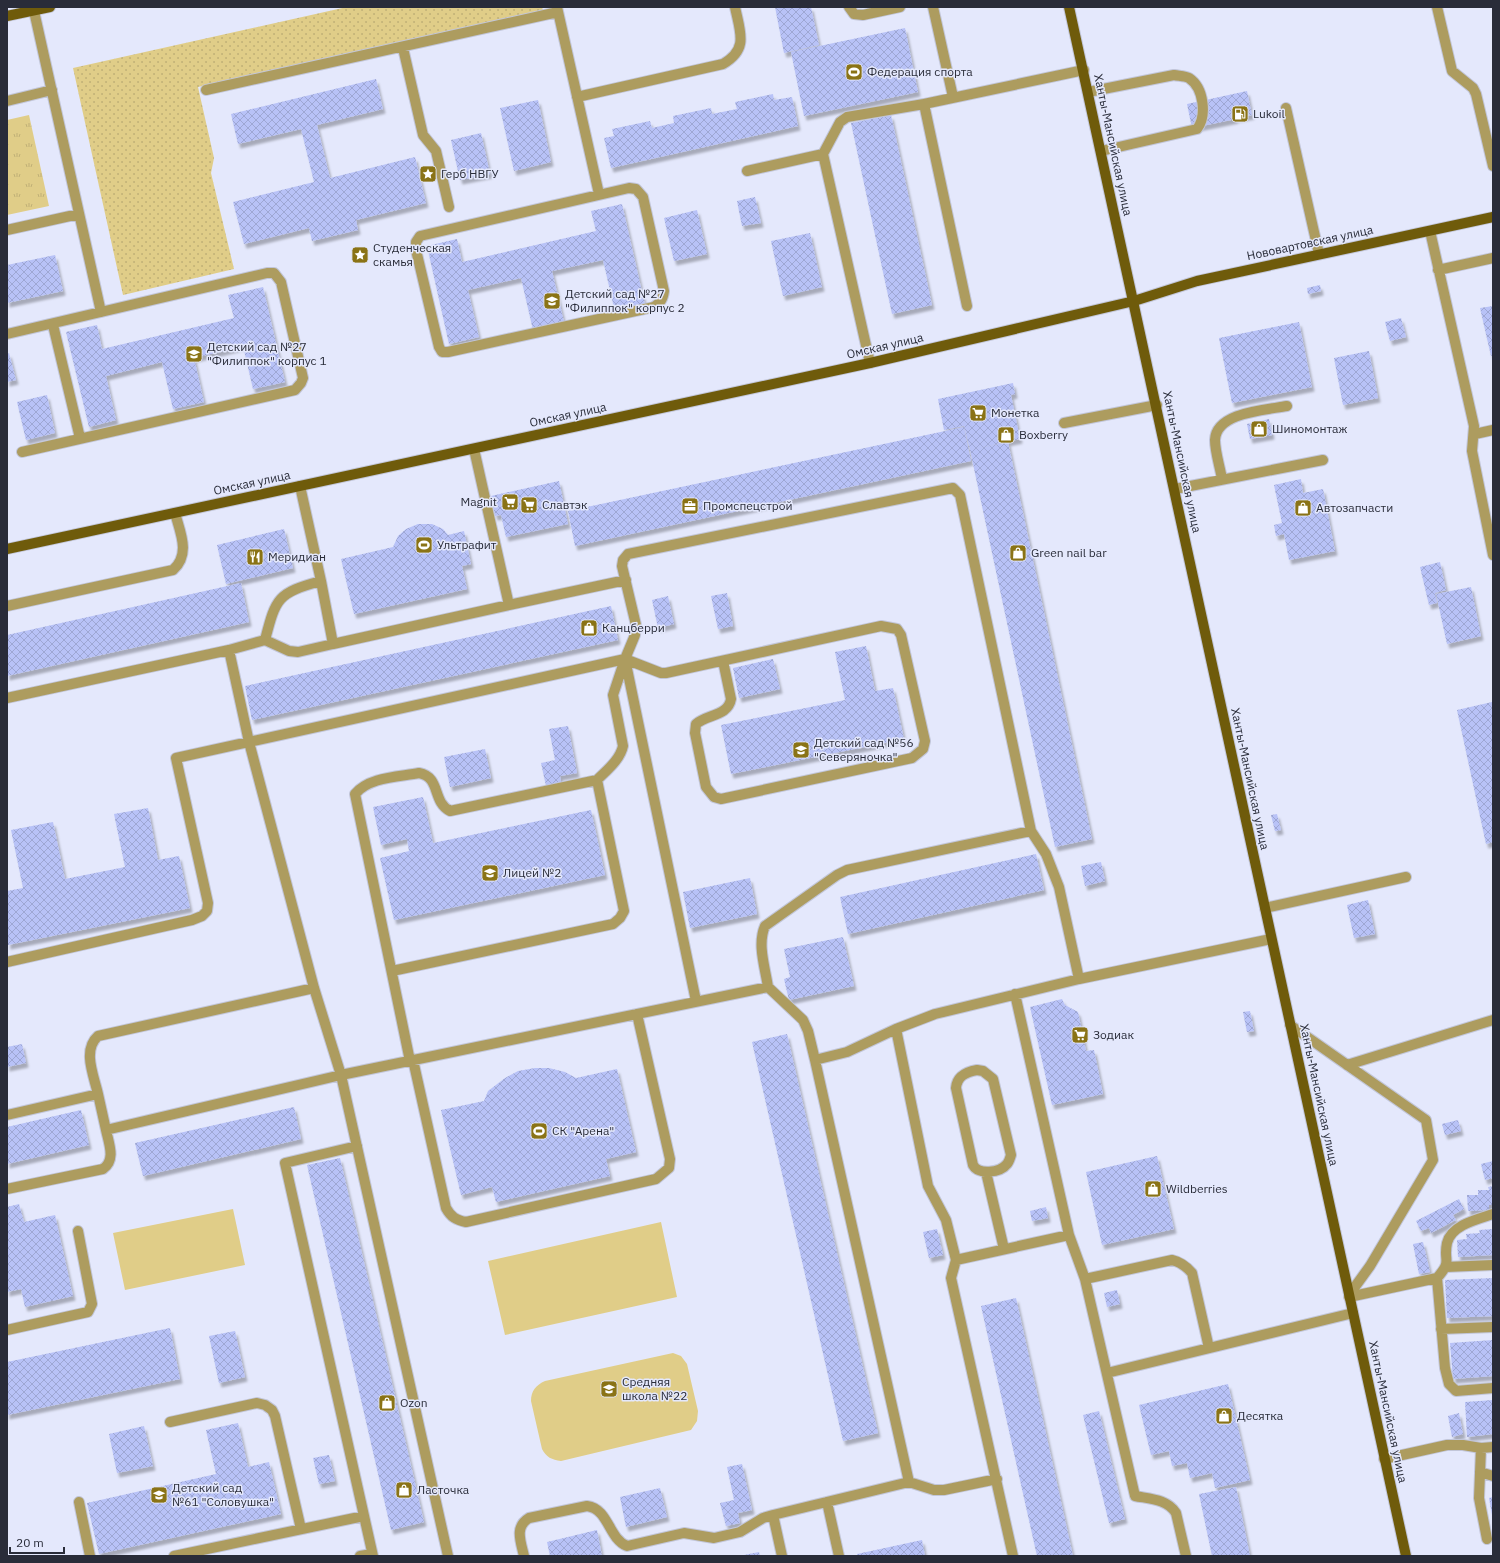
<svg xmlns="http://www.w3.org/2000/svg" width="1500" height="1563" font-family="'IBM Plex Sans',sans-serif">
	<defs>
		<pattern id="grass-dots" width="8" height="8" patternUnits="userSpaceOnUse"><rect width="8" height="8" fill="#e0cd88"/><path d="M2 2h.1M6 6h.1" fill="none" stroke="#c0b076" stroke-width="1.8" stroke-linecap="round"/></pattern>
		<pattern id="park-tufts" width="24" height="20" patternUnits="userSpaceOnUse"><rect width="24" height="20" fill="#e0cd88"/><path d="M3 7l-1-3M5 7V3M7 7l1-3M15 17l-1-3M17 17v-4M19 17l1-3" fill="none" stroke="#c0b076"/></pattern>
		<pattern id="building-cross-hatch" width="8" height="8" patternUnits="userSpaceOnUse"><rect width="8" height="8" fill="#b8c2f7"/><path d="M0 0l8 8M0 8l8-8" fill="none" stroke="#9ea7d4"/></pattern>
		<filter id="shadow"><feDropShadow dx="2.5" dy="4.5" stdDeviation="1" flood-color="#0004"/></filter>
	</defs>
	<rect width="100%" height="100%" fill="#e4e8fc"/>
	<!-- grass -->
	<path fill="url(#grass-dots)" d="M347,7H542L543,10L198,87L214,158L211,173L234,269L123,295L73,68Z"/>
	<!-- park -->
	<path fill="url(#park-tufts)" d="M29,115L49,206L7,215V120Z"/>
	<!-- pitch -->
	<path fill="#e0cd88" d="M233,1209L245,1265L125,1290L113,1233Z
		M661,1222L677,1297L505,1335L488,1261Z
		M673,1353L681,1356L687,1364L698,1411L697,1421L691,1430L561,1461C552,1460 546,1457 542,1449L531,1401C531,1391 536,1385 545,1381Z"/>
	<!-- building -->
	<path fill="url(#building-cross-hatch)" filter="url(#shadow)" d="M775,7H811L819,45L784,53Z
		M905,28L918,92L804,116L791,52Z
		M376,79L383,109L317,125L330,178L415,157L426,203L356,220L358,230L312,241L309,228L244,244L233,202L314,182L301,129L238,144L231,114Z
		M1247,91L1252,115L1237,118L1235,112L1236,119L1192,128L1187,104Z
		M773,94L774,100L792,97L798,126L611,168L604,138L614,136L612,129L650,121L652,128L674,123L673,116L711,108L712,114L737,109L735,102Z
		M538,100L551,162L514,171L500,108Z
		M891,115L932,305L892,314L851,123Z
		M481,133L490,174L460,180L451,140Z
		M755,197L761,223L742,226L737,201Z
		M622,204L645,305L615,312L603,260L552,271L564,322L533,330L521,278L468,290L479,337L449,344L427,246L457,239L462,262L596,231L591,211Z
		M697,210L707,254L674,261L664,218Z
		M810,233L822,287L783,296L771,241Z
		M55,255L63,291L7,303V265Z
		M1320,285L1321,291L1308,294L1307,288Z
		M263,287L285,382L253,389L243,346L194,358L204,402L173,409L162,362L106,376L116,420L89,427L66,332L97,325L102,349L234,318L228,295Z
		M1493,306V355L1491,356L1480,308Z
		M1401,318L1406,337L1390,341L1385,322Z
		M1299,322L1312,387L1232,403L1219,338Z
		M1369,351L1378,398L1343,405L1334,358Z
		M9,353L16,380L7,382V354Z
		M1013,383L1015,394L1011,395L1020,439L970,450L964,426L944,430L938,399Z
		M47,395L55,433L26,440L17,402Z
		M1269,419L1272,435L1250,439L1247,424Z
		M964,427L971,461L575,546L568,511Z
		M1008,442L1092,839L1055,847L970,450Z
		M1301,479L1303,493L1323,489L1335,551L1289,560L1284,534L1276,536L1274,525L1282,523L1274,485Z
		M559,481L568,524L506,537L501,515L495,516L491,496Z
		M418,524H432L443,529L448,535L464,531L471,564L462,566L467,589L354,614L341,559L393,547L398,536L406,529Z
		M284,529L293,568L226,584L217,545Z
		M1440,562L1446,590L1435,593L1437,603L1429,605L1420,567Z
		M241,583L249,622L7,676V635Z
		M1471,587L1481,636L1447,644L1436,594Z
		M727,593L733,626L718,629L711,596Z
		M668,596L674,624L658,628L652,600Z
		M611,606L618,640L252,720L245,686Z
		M866,646L875,691L893,688L904,739L731,774L721,725L845,700L835,652Z
		M773,659L780,689L739,698L733,668Z
		M1492,702L1493,842L1486,844L1457,710Z
		M568,726L577,773L560,776L561,783L546,786L541,763L555,760L549,729Z
		M485,749L491,778L450,787L444,757Z
		M423,797L433,843L591,810L605,875L394,920L380,858L409,851L407,839L381,845L373,807Z
		M148,808L158,860L179,856L190,908L8,945L7,891L23,888L11,830L53,822L65,879L125,867L114,814Z
		M1277,814L1281,830L1275,831L1271,815Z
		M1036,854L1044,890L848,934L840,897Z
		M1101,862L1105,881L1085,886L1081,866Z
		M750,878L757,914L690,928L683,892Z
		M1368,900L1375,934L1354,938L1347,905Z
		M843,937L854,986L789,1000L784,979L790,977L784,949Z
		M1062,999L1065,1005L1078,1012L1086,1051L1094,1050L1103,1094L1052,1105L1030,1007Z
		M1250,1011L1254,1031L1247,1032L1243,1012Z
		M787,1034L878,1433L843,1441L752,1042Z
		M22,1044L26,1063L7,1067V1047Z
		M535,1068H549L565,1072L576,1078L617,1069L636,1152L606,1159L610,1176L496,1202L492,1187L461,1195L441,1110L484,1101L488,1091L505,1078L518,1071Z
		M294,1107L301,1139L143,1176L135,1143Z
		M81,1110L89,1145L7,1164V1127Z
		M1458,1120L1461,1131L1445,1135L1442,1124Z
		M1157,1156L1174,1229L1102,1245L1086,1172Z
		M340,1158L424,1522L391,1530L307,1165Z
		M1493,1161V1178L1485,1180L1481,1164Z
		M1493,1186V1205H1489V1210L1468,1211L1467,1195H1478V1190H1489L1488,1187Z
		M1459,1199L1464,1209L1453,1215L1456,1220L1431,1233L1429,1228L1421,1231L1416,1221Z
		M19,1204L24,1222L55,1215L73,1296L25,1307L21,1289L7,1292V1207Z
		M1046,1207L1048,1218L1032,1221L1030,1211Z
		M937,1229L943,1255L929,1258L923,1232Z
		M1493,1229V1255L1458,1257L1457,1240L1467,1239L1466,1234L1480,1233L1479,1230Z
		M1423,1242L1430,1272L1419,1274L1413,1244Z
		M1493,1278V1316L1447,1318L1445,1280Z
		M1117,1290L1120,1304L1107,1307L1104,1293Z
		M1016,1298L1073,1556H1037L981,1306Z
		M170,1328L180,1379L7,1415V1362Z
		M235,1331L245,1377L219,1383L209,1336Z
		M1493,1340V1376L1453,1379L1450,1343Z
		M1228,1384L1250,1480L1215,1488L1212,1473L1190,1478L1187,1463L1172,1466L1169,1451L1151,1455L1139,1405Z
		M1493,1400V1434L1467,1437L1465,1402Z
		M1099,1411L1125,1519L1109,1523L1083,1415Z
		M1459,1413L1463,1434L1452,1437L1448,1416Z
		M238,1423L248,1467L269,1462L281,1514L99,1554L87,1503L216,1474L206,1430Z
		M144,1426L153,1466L117,1473L109,1434Z
		M329,1455L335,1481L319,1484L313,1458Z
		M742,1464L752,1510L738,1513L740,1523L726,1526L720,1503L734,1500L727,1467Z
		M1236,1487L1250,1556H1212L1199,1494Z
		M660,1488L667,1517L626,1527L620,1497Z
		M1493,1497V1515H1492L1489,1498Z
		M597,1530L602,1556H550L547,1542Z
		M922,1540L925,1556H857V1554Z
		M759,1552L760,1556H745L744,1555Z"/>
	<g fill="none" stroke-linecap="round" stroke-linejoin="round">
		<!-- minor casing -->
		<g stroke="#c2c6d9" stroke-width="12">
			<path id="minor" d="M557,7L599,194
				M849,7L854,14L863,15L900,7
				M933,7L953,97
				M1437,7L1452,71L1473,88L1476,94L1493,166
				M34,11L101,312
				M403,48L423,135L436,151L449,207
				M206,90L558,12
				M1088,92L1174,75C1179,76 1185,76 1189,78C1204,88 1207,116 1197,129L1101,151
				M577,97L723,64C749,49 740,32 735,7
				M7,101L52,90
				M924,104L967,306
				M1286,108L1319,254
				M747,171L823,154
				M629,188L636,189L643,197L664,291C663,299 661,302 654,307L448,352H442L439,347L416,250V242L420,236Z
				M7,230L79,214
				M1430,231L1474,426L1472,451L1493,555
				M1438,270L1493,258
				M53,325L80,438
				M7,334L267,273H274L281,282L303,378L301,383L295,390L22,452
				M870,363L823,154L840,122L847,117L924,104L1084,70
				M1064,423L1157,405
				M1475,434L1493,430
				M474,449L509,605L626,580
				M1222,479C1220,467 1215,452 1215,440C1216,412 1266,410 1287,406
				M300,486L321,581C277,593 276,598 265,640L229,650L249,742L314,988L341,1075L448,1556
				M1175,489L1323,460
				M321,581L333,644L509,605
				M7,606L173,570C191,554 180,532 175,513
				M265,640L289,651L298,652L333,644
				M625,659L661,673H666L881,626L897,629L901,635L925,741L923,749L912,758L721,799L714,797L706,787L695,733L696,724C708,714 728,716 731,699L723,661
				M625,659L696,1001
				M7,698L229,650
				M1265,908L1406,877
				M7,962L192,920L202,916L207,911L208,903L176,758L625,659L635,635L636,625L622,566L623,560L628,554L953,488L960,495L1031,831L1046,854L1059,887L1079,979
				M392,971L613,924L620,918L624,911L597,780C606,771 620,760 623,746L613,695L625,659
				M768,987C765,967 757,944 765,926L837,875L847,870L1031,831
				M1015,994L1069,1235L1085,1279L1135,1496C1150,1499 1167,1499 1176,1513L1186,1556
				M1290,1025L1426,1120L1433,1160L1370,1266L1349,1295
				M896,1029L928,1186L946,1220L956,1260L951,1278L1013,1556
				M413,1060L446,1208C451,1217 456,1220 466,1222L656,1179L669,1168L670,1159L637,1014
				M815,1060L909,1482L934,1490H944L997,1479
				M410,1061L355,794C369,777 398,777 419,773C441,777 432,802 450,811L597,780
				M1347,1065L1493,1020
				M977,1070L983,1071L993,1079L1011,1155C1010,1158 1009,1162 1007,1164C1000,1173 978,1175 973,1165L956,1088C957,1076 966,1072 977,1070Z
				M98,1094C94,1076 82,1050 98,1036L314,988
				M7,1115L98,1094L106,1130L341,1075L768,987L803,1020L808,1031L815,1060L847,1052L896,1029L935,1014L1079,979L1271,939
				M357,1146L285,1163L373,1556
				M986,1172L1004,1249
				M7,1189L103,1169C116,1160 109,1144 106,1130
				M956,1260L1069,1235
				M1446,1267L1493,1265
				M1437,1278L1445,1368L1449,1384L1456,1391L1493,1388
				M1085,1279L1172,1260C1181,1262 1186,1266 1192,1273L1209,1348
				M1349,1297L1437,1278C1453,1260 1443,1262 1447,1243C1451,1225 1478,1219 1493,1214
				M1441,1329L1493,1327
				M7,1330L88,1312L92,1304L78,1231
				M1107,1373L1353,1313
				M170,1422L257,1403L265,1405L272,1410L275,1416L301,1529
				M1481,1448L1479,1498L1487,1539
				M1384,1459L1447,1445H1463L1481,1448L1493,1447
				M1480,1472L1493,1476
				M79,1502L90,1556
				M827,1502L839,1556
				M174,1556L364,1516
				M360,1556L372,1554
				M524,1556C521,1542 514,1527 529,1518L587,1506C609,1509 608,1538 627,1546L684,1533L714,1538L740,1532L763,1518L773,1515
				M782,1556L773,1515L909,1482"/>
		</g>
		<!-- major casing -->
		<g stroke="#c2c6d9" stroke-width="12">
			<path id="major" d="M1069,7L1406,1556
				M7,16L50,7
				M7,549L870,363L1134,301L1197,281L1493,217"/>
		</g>
		<!-- minor -->
		<use href="#minor" stroke="#ad9c5f" stroke-width="10"/>
		<!-- major -->
		<use href="#major" stroke="#6f5b0b" stroke-width="10"/>
	</g>
	<!-- icons -->
	<defs>
		<g id="stadium-square" transform="scale(0.9)"><rect x="-9" y="-9" width="18" height="18" rx="4" fill="#8a7316" stroke="#e4e8fc"/><path d="M0-5a6.5 5 0 1 0 0 10a6.5 5 0 1 0 0-10ZM-3.5-1.8h7v3.6h-7Z" fill="#fff"/></g>
		<g id="fuel-square" transform="scale(0.9)"><rect x="-9" y="-9" width="18" height="18" rx="4" fill="#8a7316" stroke="#e4e8fc"/><path d="M-5.5-6h7V0h2V4h1.3V-2.5L3-4.5l.8-.8L6-3V5H2.5V1h-1V6h-7ZM-4.2-4.7v3.2H.2V-4.7Z" fill="#fff"/></g>
		<g id="sight-square" transform="scale(0.9)"><rect x="-9" y="-9" width="18" height="18" rx="4" fill="#8a7316" stroke="#e4e8fc"/><path d="M0-6L1.8-2.2L6-1.7L2.9 1.2L3.7 5.4L0 3.3L-3.7 5.4L-2.9 1.2L-6-1.7L-1.8-2.2Z" fill="#fff"/></g>
		<g id="school-square" transform="scale(0.9)"><rect x="-9" y="-9" width="18" height="18" rx="4" fill="#8a7316" stroke="#e4e8fc"/><path d="M0-5L7-2L0 1L-7-2ZM-4 1L0 2.5L4 1V4Q0 6-4 4Z" fill="#fff"/></g>
		<g id="supermarket-square" transform="scale(0.9)"><rect x="-9" y="-9" width="18" height="18" rx="4" fill="#8a7316" stroke="#e4e8fc"/><path d="M-6-5.5h2.5l.6 2H6L4.5 2H-2.5L-4.4-4H-6ZM-1.5 3.2a1.3 1.3 0 1 0 .1 0ZM3 3.2a1.3 1.3 0 1 0 .1 0Z" fill="#fff"/></g>
		<g id="shop-square" transform="scale(0.9)"><rect x="-9" y="-9" width="18" height="18" rx="4" fill="#8a7316" stroke="#e4e8fc"/><path d="M-5-2.5h2.3a2.7 3.5 0 0 1 5.4 0H5L5.5 6h-11ZM-1.5-2.5h3a1.5 2.3 0 0 0-3 0Z" fill="#fff"/></g>
		<g id="office-square" transform="scale(0.9)"><rect x="-9" y="-9" width="18" height="18" rx="4" fill="#8a7316" stroke="#e4e8fc"/><path d="M-6-3h4V-5.5h4V-3h4V5H-6ZM-1-4.5V-3h2v-1.5ZM-6 0V1H6V0Z" fill="#fff"/></g>
		<g id="restaurant-square" transform="scale(0.9)"><rect x="-9" y="-9" width="18" height="18" rx="4" fill="#8a7316" stroke="#e4e8fc"/><path d="M-5-6h1v4h1v-4h1v4h1v-4h1v5L-1.5 .5V6h-2V.5L-5-1ZM5-6V6H3V1.5H1.5Q1.5-4 5-6Z" fill="#fff"/></g>
	</defs>
	<g fill-rule="evenodd">
		<use href="#stadium-square" x="854" y="72"/>
		<use href="#fuel-square" x="1240" y="114"/>
		<use href="#sight-square" x="428" y="174"/>
		<use href="#sight-square" x="360" y="255"/>
		<use href="#school-square" x="552" y="301"/>
		<use href="#school-square" x="194" y="354"/>
		<use href="#supermarket-square" x="978" y="413"/>
		<use href="#shop-square" x="1259" y="429"/>
		<use href="#shop-square" x="1006" y="435"/>
		<use href="#supermarket-square" x="510" y="502"/>
		<use href="#supermarket-square" x="529" y="505"/>
		<use href="#office-square" x="690" y="506"/>
		<use href="#shop-square" x="1303" y="508"/>
		<use href="#stadium-square" x="424" y="545"/>
		<use href="#shop-square" x="1018" y="553"/>
		<use href="#restaurant-square" x="255" y="557"/>
		<use href="#shop-square" x="589" y="628"/>
		<use href="#school-square" x="801" y="750"/>
		<use href="#school-square" x="490" y="873"/>
		<use href="#supermarket-square" x="1080" y="1035"/>
		<use href="#stadium-square" x="539" y="1131"/>
		<use href="#shop-square" x="1153" y="1189"/>
		<use href="#school-square" x="609" y="1389"/>
		<use href="#shop-square" x="387" y="1403"/>
		<use href="#shop-square" x="1224" y="1416"/>
		<use href="#shop-square" x="404" y="1490"/>
		<use href="#school-square" x="159" y="1495"/>
	</g>
	<g text-anchor="middle" stroke-width="3" stroke-linejoin="round" paint-order="stroke">
		<!-- poi labels -->
		<g font-size="12" fill="#292c39" stroke="#e4e8fc" text-anchor="start">
			<text x="867" y="76">Федерация спорта</text>
			<text x="1253" y="118">Lukoil</text>
			<text x="441" y="178">Герб НВГУ</text>
			<text x="373" y="252">Студенческая<tspan x="373" dy="14">скамья</tspan></text>
			<text x="565" y="298">Детский сад №27<tspan x="565" dy="14">"Филиппок" корпус 2</tspan></text>
			<text x="207" y="351">Детский сад №27<tspan x="207" dy="14">"Филиппок" корпус 1</tspan></text>
			<text x="991" y="417">Монетка</text>
			<text x="1272" y="433">Шиномонтаж</text>
			<text x="1019" y="439">Boxberry</text>
			<text x="497" y="506" text-anchor="end">Magnit</text>
			<text x="542" y="509">Славтэк</text>
			<text x="703" y="510">Промспецстрой</text>
			<text x="1316" y="512">Автозапчасти</text>
			<text x="437" y="549">Ультрафит</text>
			<text x="1031" y="557">Green nail bar</text>
			<text x="268" y="561">Меридиан</text>
			<text x="602" y="632">Канцберри</text>
			<text x="814" y="747">Детский сад №56<tspan x="814" dy="14">"Северяночка"</tspan></text>
			<text x="503" y="877">Лицей №2</text>
			<text x="1093" y="1039">Зодиак</text>
			<text x="552" y="1135">СК "Арена"</text>
			<text x="1166" y="1193">Wildberries</text>
			<text x="622" y="1386">Средняя<tspan x="622" dy="14">школа №22</tspan></text>
			<text x="400" y="1407">Ozon</text>
			<text x="1237" y="1420">Десятка</text>
			<text x="172" y="1492">Детский сад<tspan x="172" dy="14">№61 "Соловушка"</tspan></text>
			<text x="417" y="1494">Ласточка</text>
		</g>
		<!-- street labels -->
		<g font-size="12" fill="#292c39" stroke="#e4e8fc">
			<text transform="translate(1113 145) rotate(78)" y="4">Ханты-Мансийская улица</text>
			<text transform="translate(1310 243) rotate(-12)" y="4">Нововартовская улица</text>
			<text transform="translate(885 346) rotate(-13)" y="4">Омская улица</text>
			<text transform="translate(568 415) rotate(-12)" y="4">Омская улица</text>
			<text transform="translate(1182 462) rotate(78)" y="4">Ханты-Мансийская улица</text>
			<text transform="translate(252 483) rotate(-12)" y="4">Омская улица</text>
			<text transform="translate(1250 779) rotate(78)" y="4">Ханты-Мансийская улица</text>
			<text transform="translate(1319 1095) rotate(78)" y="4">Ханты-Мансийская улица</text>
			<text transform="translate(1388 1412) rotate(78)" y="4">Ханты-Мансийская улица</text>
		</g>
	</g>
	<!-- border -->
	<rect width="1500" height="1563" fill="none" stroke="#292c39" stroke-width="16"/>
	<!-- scale -->
	<path d="M10 1547v6h54v-6" fill="none" stroke="#292c39" stroke-width="2"/>
	<text x="16" y="1547" font-size="12" fill="#292c39" stroke="#e4e8fc" stroke-width="3" paint-order="stroke">20 m</text>
</svg>
